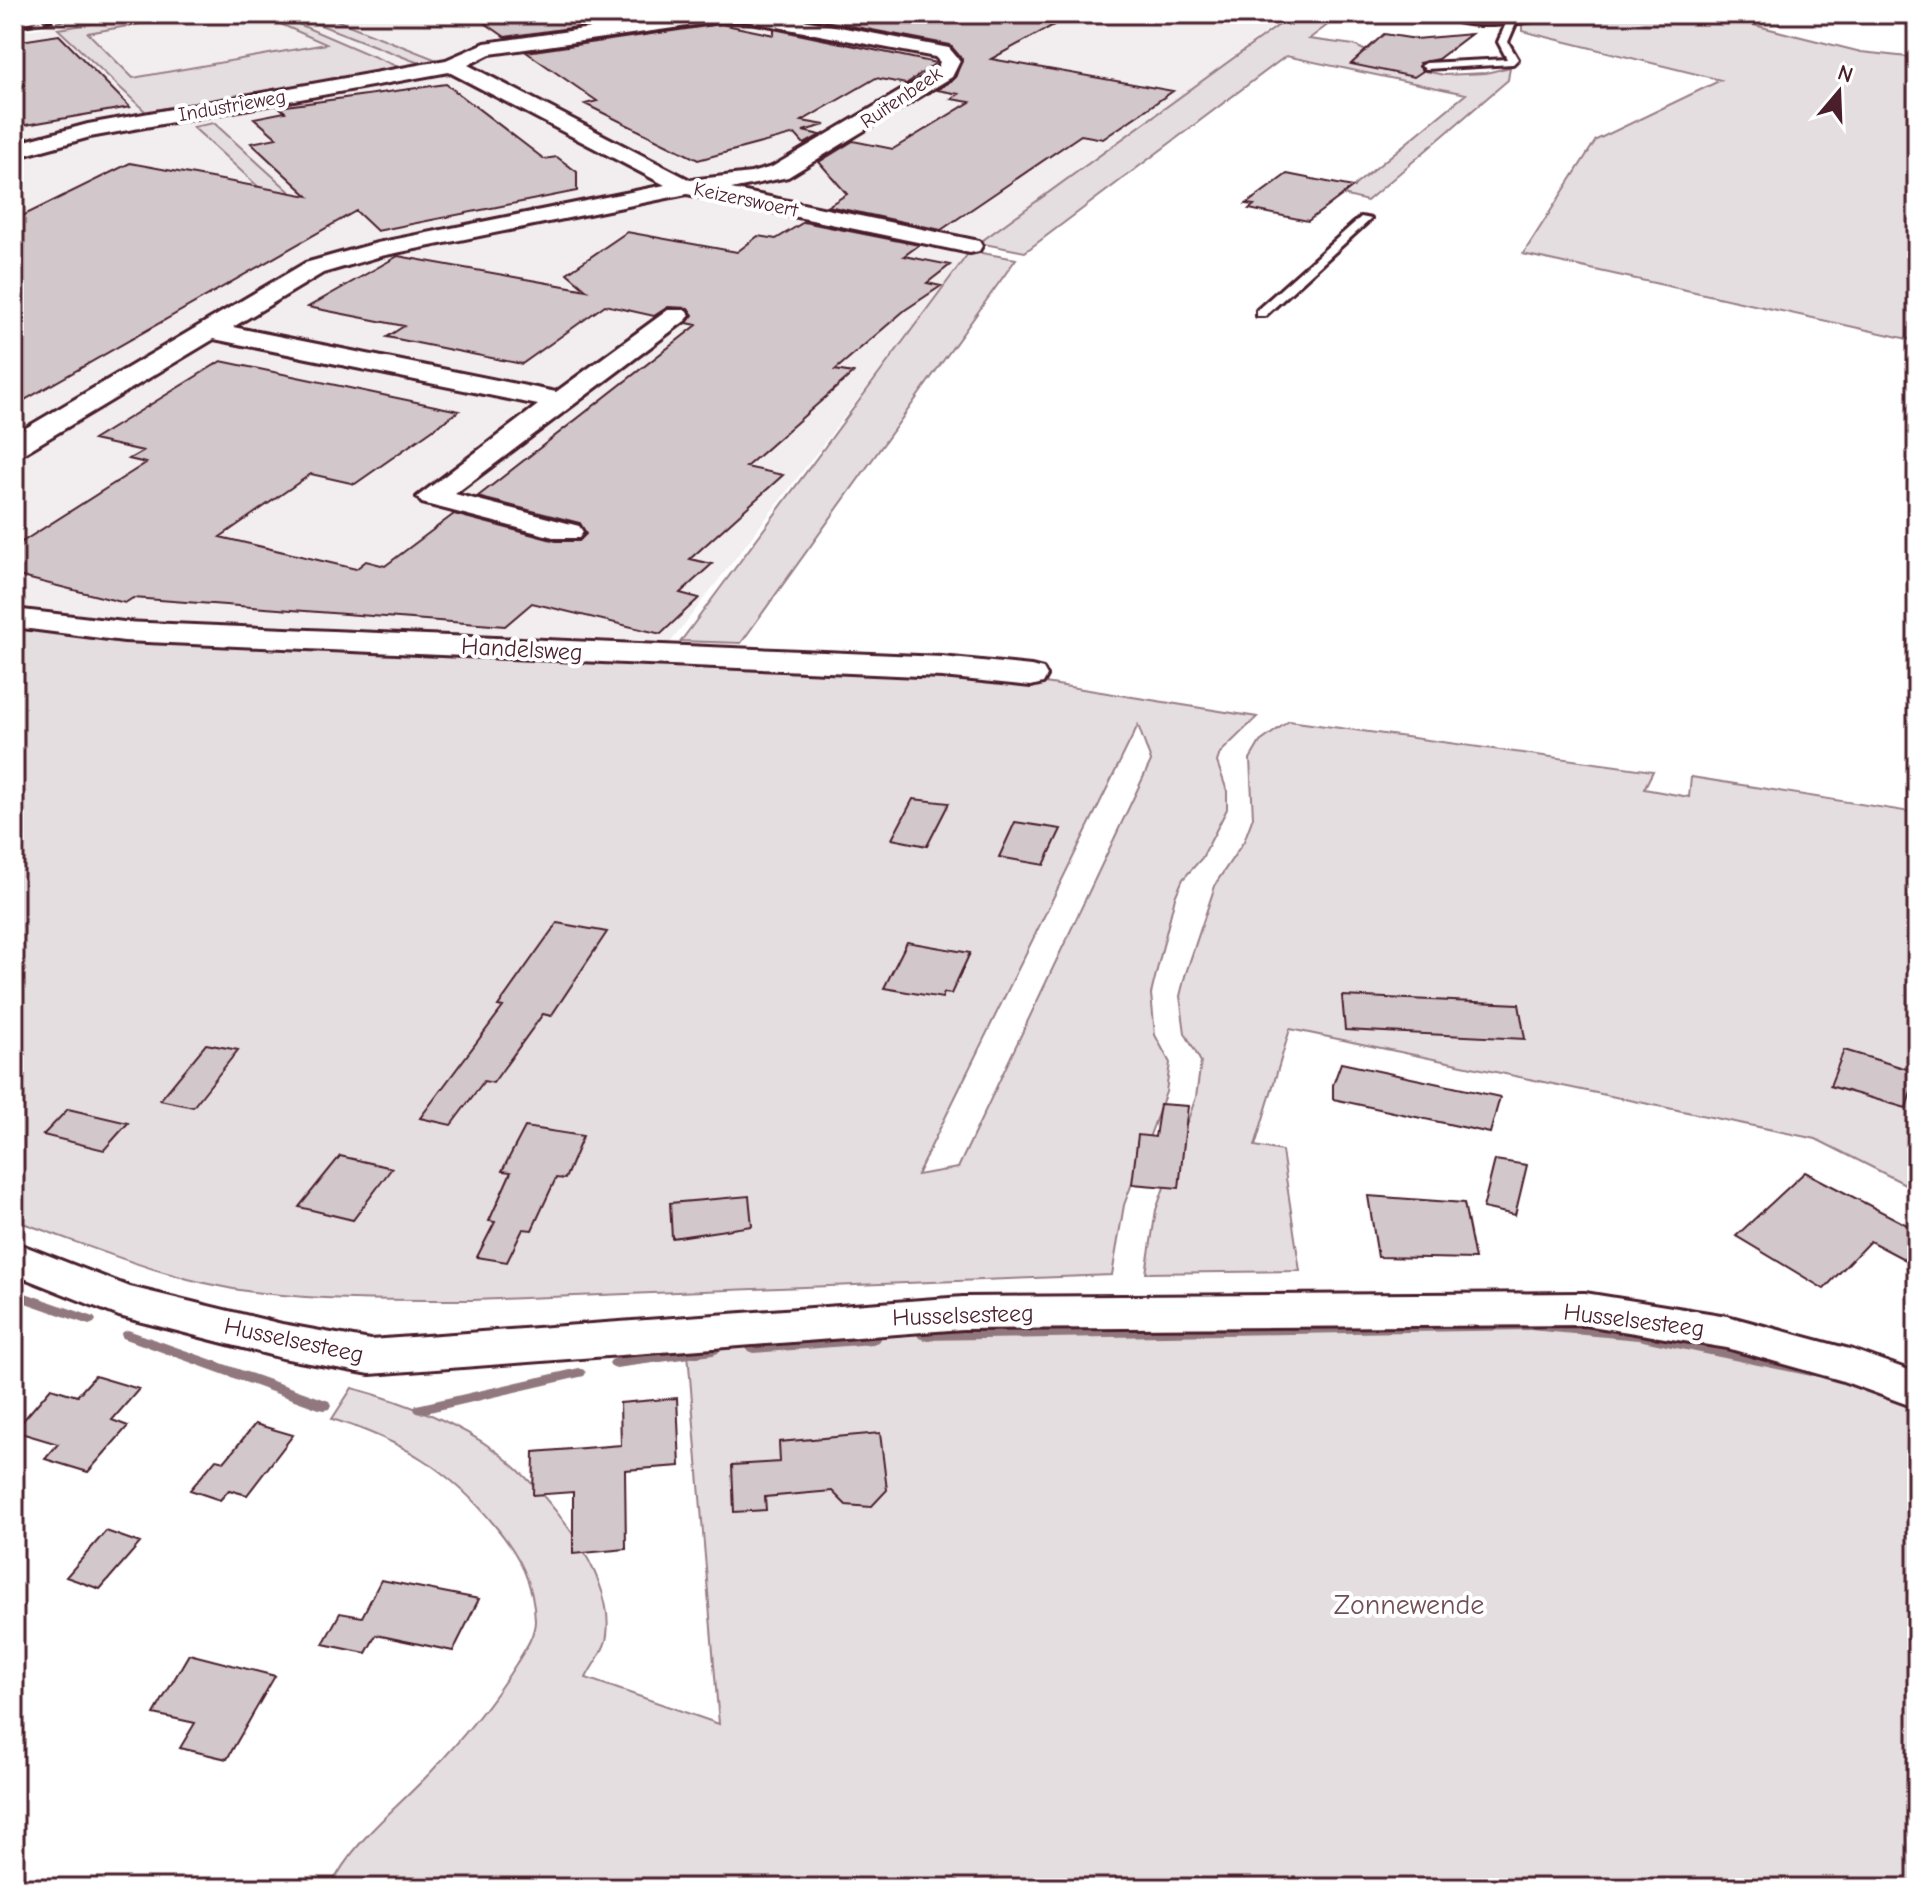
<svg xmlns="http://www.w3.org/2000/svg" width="1931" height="1902" font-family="'Comic Neue',sans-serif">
	<rect width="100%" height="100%" fill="#fff"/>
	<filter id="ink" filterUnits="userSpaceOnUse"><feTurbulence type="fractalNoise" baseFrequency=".0125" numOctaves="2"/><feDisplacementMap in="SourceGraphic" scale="16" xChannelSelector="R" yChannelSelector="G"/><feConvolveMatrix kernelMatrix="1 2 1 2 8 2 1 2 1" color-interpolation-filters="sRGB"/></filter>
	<g filter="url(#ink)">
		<!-- built -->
		<path fill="#f2eeef" d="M127,14H1290L972,251L667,647L52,619L14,613V32Z"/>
		<!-- green -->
		<path fill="#e5dee0" stroke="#987e86" stroke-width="2" fill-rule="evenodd" d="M156,14H196L88,33L133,78L326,44L258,14H275L403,69L148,114L58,29Z
			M292,14H321L437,60L425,65L411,60Z
			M1294,14H1342L1309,39L1354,45L1392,64L1444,75L1486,73L1510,67L1508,80L1367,201L1343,195L1466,94L1286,56L1025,252L979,243Z
			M1555,14H1710L1861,52L1917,58V341L1523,254L1596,140L1721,80L1522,31V23Z
			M214,123L329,227L297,222L193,127Z
			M970,251L1016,259L741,643L681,641Z
			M14,625L1020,679L1257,717L1220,753L1217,762L1227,791V809L1202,858L1183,879L1175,897L1151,994L1155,1035L1170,1063L1166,1092L1124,1205L1112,1275L472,1300C399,1300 325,1301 253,1292C172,1282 91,1246 14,1220ZM1138,725L1151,761L958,1168L917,1175Z
			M1289,721L1653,771L1644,789L1689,797L1691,777L1917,813V1190L1816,1139L1290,1029L1255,1146L1282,1151L1300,1271L1146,1273L1156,1210L1196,1097L1201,1062L1185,1033L1180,996L1185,976L1216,883L1244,841L1253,817L1250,759L1260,742Z
			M1532,1319L1741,1342L1917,1401V1888H330C353,1841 394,1811 429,1774C461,1740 491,1704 516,1664C524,1651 535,1636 535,1620C534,1583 519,1555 496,1527C451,1470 400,1440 332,1419L352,1388C401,1401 455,1421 497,1452C544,1488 615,1573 607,1635C606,1649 592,1665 586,1678L719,1724L687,1341L1088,1323Z"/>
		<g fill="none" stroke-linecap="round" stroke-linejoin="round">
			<!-- stream -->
			<path fill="#91787e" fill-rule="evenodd" d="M14,1289L94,1317L96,1320L94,1323L89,1325L14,1299Z
				M1530,1320L1638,1330L1811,1366L1816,1368L1818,1371L1816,1374L1811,1376L1638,1340L1530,1330L924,1340L919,1338L917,1335L919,1332L924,1330Z
				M128,1330L329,1401L331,1405L329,1409L324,1410L319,1409L123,1338L121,1335L123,1332Z
				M873,1334L878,1336L880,1339L878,1342L873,1344L753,1353L748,1351L746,1348L748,1345L753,1343Z
				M713,1345L718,1347L720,1350L718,1353L713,1355L616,1368L611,1366L609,1363L611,1360L616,1358Z
				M579,1368L584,1370L586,1373L584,1376L421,1414L416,1413L414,1409L416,1405L421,1404Z"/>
		</g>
		<!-- building -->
		<path fill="#d2c7cb" stroke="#4a1f2b" stroke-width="2" d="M472,14H602L614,22L505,37Z
			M788,14H1074L991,59L1173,91L1103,139L1081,135L941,230L828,206L847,194L819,162L853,141L893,149L970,102L951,99L959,94L937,90L955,78L962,59L950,45Z
			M721,24L774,35V29L936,63L906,84L876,78L802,121L825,125L803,131L820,135L804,144L795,134L698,160L585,104L597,101L526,52Z
			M1384,34L1416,39L1471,34L1438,59L1419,63L1423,71L1414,77L1351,64Z
			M59,35L130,107L14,127V42Z
			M446,84L544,159L557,157L577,172V191L377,231L356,211L14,406V220L130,163L308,196L251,143L277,138L254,118L285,112L279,107Z
			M1287,174L1353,187L1308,221L1249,209L1254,205L1246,204Z
			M804,222L919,245L904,256L950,265L927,283L941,286L905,310L835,370L853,373L746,467L783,475L690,559L712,564L680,593L699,598L661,634L532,603L505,626L133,598L125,603L14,575V547L146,463L129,459L143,451L93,440L221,361L459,411L355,484L311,474L220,537L356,569L366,561L385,566L454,514L556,541H579L586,534L580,523L477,497L697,325L687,323L693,315L688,308L668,307L654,316L605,305L522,364L387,337L404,326L308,307L398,256L587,290L567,273L627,232L737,252L758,236L776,239Z
			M913,799L949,803L927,846L892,839Z
			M1015,822L1061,829L1044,865L999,857Z
			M557,923L607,932L551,1016L543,1014L493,1083L484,1081L451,1125L420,1118L503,1007L498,1006Z
			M907,942L970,953L951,994L944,993L942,998L884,988Z
			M1342,996L1519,1004L1525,1039L1345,1030Z
			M206,1044L238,1050L193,1107L160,1100Z
			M1844,1050L1917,1072L1906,1108L1830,1086Z
			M1341,1063L1500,1097L1490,1133L1333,1099V1085Z
			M1160,1104L1188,1106L1179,1188L1132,1184L1138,1135L1155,1137Z
			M68,1109L128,1123L104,1150L43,1135Z
			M525,1127L583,1136L565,1179L556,1178L532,1230L523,1229L507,1262L477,1257L495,1222L489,1221L511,1172L502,1171Z
			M340,1156L392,1168L353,1220L299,1207Z
			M1495,1160L1527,1165L1515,1215L1483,1208Z
			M1805,1172L1917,1230V1266L1870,1241L1824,1289L1736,1236Z
			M749,1196L752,1226L672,1238L670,1203Z
			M1368,1196L1464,1203L1475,1259L1378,1257Z
			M95,1376L139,1389L112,1420L128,1426L88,1472L45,1459L58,1444L14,1431L51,1388L77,1396Z
			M677,1398L680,1466L625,1470L626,1549L573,1554V1492L533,1495L534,1452L621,1445L620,1403Z
			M255,1424L293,1435L247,1495L229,1490L220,1500L190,1490L216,1459L225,1461Z
			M880,1433L887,1490L871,1507L846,1505L832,1491L765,1497L766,1510L734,1512L732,1465L780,1462L779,1442Z
			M106,1531L140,1543L100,1589L66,1577Z
			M381,1580L479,1599L453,1651L376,1635L366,1653L323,1644L340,1613L362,1617Z
			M189,1654L275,1676L227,1759L180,1748L195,1723L154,1714Z"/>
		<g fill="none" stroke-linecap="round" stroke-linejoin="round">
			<!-- service casing -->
			<g stroke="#4a1f2b" stroke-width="6">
				<path id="service" d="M1512,18L1517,21L1508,42L1518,59L1513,64L1426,69L1421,66L1426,63L1507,59L1498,42L1507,21Z
					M1361,217L1371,219L1265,316H1257V310Z"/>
			</g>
			<!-- minor casing -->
			<g stroke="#4a1f2b" stroke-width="6">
				<path id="minor" d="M689,14H772L949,48L960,61L952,77L788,177L731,189L979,241L982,246L979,251L970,253L687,194L381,256L323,273L233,327L556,392L668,310H686L690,315L686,320L455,494L579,526L583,532L579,538H557L422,503L417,497L538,405L214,339L24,453L14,455V435L305,263L377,243L665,185L449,72L90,137L14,158V144L88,124L446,60L485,43ZM723,21H746L935,57L940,62L936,70L772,167L751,173L690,180L468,65L490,54Z
					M1442,14H1549L1546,18C1522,24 1461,32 1442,14Z
					M14,609L124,622L942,657L1031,666L1043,669L1047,676L1043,683L1031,686L942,677L124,641L14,627Z
					M14,1242L130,1287L282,1324L370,1340L963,1297L1585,1293L1727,1316L1853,1350L1917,1373V1408L1840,1380L1727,1348L1585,1325L963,1329L370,1374L282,1358L119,1316L14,1274Z"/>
			</g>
			<!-- service -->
			<use href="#service" fill="#fff" fill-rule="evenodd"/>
			<!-- minor -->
			<use href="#minor" fill="#fff" fill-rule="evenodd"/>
			<!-- rail casing -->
			<g stroke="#4a1f2b" stroke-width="5">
				<path id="rail" d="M14,27L94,14"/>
			</g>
			<!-- rail -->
			<use href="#rail" stroke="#fff" stroke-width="3" stroke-dasharray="10" stroke-linecap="butt"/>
		</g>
	</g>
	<g text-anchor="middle" stroke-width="8" stroke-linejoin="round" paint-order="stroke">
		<!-- far-street labels -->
		<g font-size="20" fill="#4a1f2b" stroke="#fff">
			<text transform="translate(901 97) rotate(-34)" y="7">Ruitenbeek</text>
			<text transform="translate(232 105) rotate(-10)" y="7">Industrieweg</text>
			<text transform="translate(746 199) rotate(12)" y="7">Keizerswoert</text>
		</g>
		<!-- street labels -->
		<g font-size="24" fill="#4a1f2b" stroke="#fff">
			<text transform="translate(522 649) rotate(3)" y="8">Handelsweg</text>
			<text transform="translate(963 1315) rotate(-2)" y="8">Husselsesteeg</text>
			<text transform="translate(1634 1320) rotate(7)" y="8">Husselsesteeg</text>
			<text transform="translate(294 1340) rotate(12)" y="8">Husselsesteeg</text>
		</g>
		<!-- near-park labels -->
		<g font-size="28" fill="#714f58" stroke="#fff">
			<text x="1409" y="1614">Zonnewende</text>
		</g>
	</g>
	<!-- margin -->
	<rect width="1931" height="1902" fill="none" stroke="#fff" stroke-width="48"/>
	<rect x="24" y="24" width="1883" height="1854" fill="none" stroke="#4a1f2b" stroke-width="3" filter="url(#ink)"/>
	<!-- north arrow -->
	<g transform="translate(1839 92) rotate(19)" stroke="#ffffff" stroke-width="6" paint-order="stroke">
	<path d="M0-6L14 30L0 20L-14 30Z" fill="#4a1f2b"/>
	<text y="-12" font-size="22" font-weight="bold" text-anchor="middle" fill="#4a1f2b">N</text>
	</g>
</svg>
